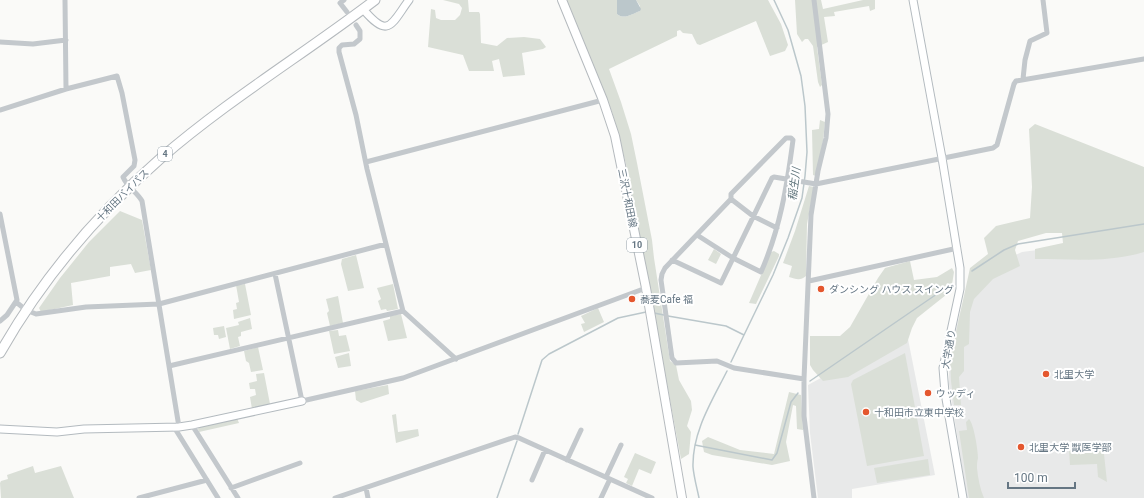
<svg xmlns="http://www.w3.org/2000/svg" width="1144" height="498" font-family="Roboto,'Noto Sans JP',sans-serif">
	<rect width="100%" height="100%" fill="#fafaf8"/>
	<!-- built -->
	<path fill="#e8e9e9" d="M1144,236V498H967L949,384V365L958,321L965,295L993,265L1022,252Z
		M902,334L908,339L935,475L852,489V498H818L810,433L808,385Z"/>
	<!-- green -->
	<path fill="#dadfd7" d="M443,0H468L469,12H479L480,14L481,43L497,46L507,38L524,37L540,39L546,47L543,49L522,53L525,75L503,77L499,59L492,61L494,71H469L463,55L428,47L431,9L435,10L436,18L441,20H455L460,15L462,8L459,4Z
		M566,0H617V14C624,20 632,14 640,11V6L636,0H768L781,24L788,45L785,51L770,56L756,21L700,45L697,44L692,34L683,33L680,30L677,31V36L609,69L621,102L631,134L637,163L652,240L654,258L670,361L676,365L679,380L691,401L692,410L687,426L691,432L689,454L681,459L626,164L612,112Z
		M795,0H821L823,9L863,0H875V9L870,11L869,6L834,12L835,16L824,17L828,42L817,47L822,85L820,87L818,82L813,46L808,39H805L802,42L797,34Z
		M820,120L825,122L823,141L816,176L813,175L812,130L819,129Z
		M1035,124L1144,167V252C1109,263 1071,259 1035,259V249L1063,243L1062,233H1046L1018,241L1015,250L1020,266L993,279L974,299L970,312L969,344L964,347V371L959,377L961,405H954L951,381L950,360L970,268L988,254L984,238L996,226L1030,218L1032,187L1029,129Z
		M809,186L814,187L807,224L806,276C800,281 796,279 789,277L792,266L783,263L795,231Z
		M120,211L142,220L151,270L135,273L131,264L110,267V276L71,283L73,305L41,312L39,308L60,278L89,242Z
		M714,249L721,254L716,264L708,260Z
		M774,251L779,254V256L756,304L749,303L771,252Z
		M356,255L364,288L348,291L341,264L342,259Z
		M910,261L914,280L937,277L952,268L954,272L951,291L917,318L912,328L907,343L848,377L823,381L813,370L810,365V336H840L850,327L878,278L885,268Z
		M245,284L251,315L234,319L233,310L237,309L236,303L239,302L236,285Z
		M393,284L398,309L387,311L386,309L381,310L378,301L381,299L377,288Z
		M338,296L343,323L330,326L327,313L329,311L326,299Z
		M598,308L604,322L584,332L581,324L585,323L581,316Z
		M401,314L407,338L388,341L383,321L390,319V316Z
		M250,318L252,329L241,332V336L238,337L240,346L230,349L226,328L239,325L238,322Z
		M224,326L226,337L219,339L218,335H214L213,328Z
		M338,330L339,336L346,335L350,351L334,354L329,331Z
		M258,347L263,370L251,372L249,363L246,361L244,351Z
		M349,353L351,366L338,368L335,357Z
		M905,353L924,456L867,466L851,384L853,380Z
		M264,373L270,404L252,409L250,397L256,395L255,389H250L249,383L257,381L256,374Z
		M388,385L389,394L361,403L356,400L355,391Z
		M789,392L801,395L803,430L797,429L796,406L793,405L786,442L790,461L772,465L712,455L704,452L702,441L708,437L740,450L774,454Z
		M396,414L398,432L418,429L419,436L396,443L392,415Z
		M237,418L239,423L199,432L198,429L200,426Z
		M969,419C974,424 978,451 978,458C977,462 977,464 977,468C978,478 980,489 984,498H969L959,431L967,430L966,422Z
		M1069,450H1102L1104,454L1107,482L1098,477L1097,464L1070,465Z
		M635,453L656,462L651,474L639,469L632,486L626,483L628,479L624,477Z
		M928,459L930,475L877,483L874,468Z
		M33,466L35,473L61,466L74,498H1L0,483L1,481L8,479L7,475Z"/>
	<!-- water -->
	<path fill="#bbc7cb" d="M617,0H636L641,9L640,11C632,14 624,20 617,14Z"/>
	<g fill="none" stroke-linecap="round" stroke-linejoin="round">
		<!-- stream -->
		<path stroke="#bbc7cb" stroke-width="1.5" d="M972,271L1004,250L1018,244L1144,224
			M654,313L664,315
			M668,316L726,326L744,335
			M731,362L773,275L788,238L802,198L805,176L807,152L805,106L801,76L788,30L774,0
			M810,381L950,285
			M518,434L542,360L549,354L618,318L646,312
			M695,445L772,460L777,453L791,402L798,393
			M497,498L517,441
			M699,498C697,488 694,478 693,467C692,432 712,401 727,371"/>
		<!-- secondary casing -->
		<g stroke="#b3babf" stroke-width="9">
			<path id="secondary" d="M913,0L942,158L960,268V289L943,368L945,393L963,498
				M363,9C389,40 391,24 409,0
				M0,429L57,432L84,429L179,427L192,425L302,401"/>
		</g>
		<!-- primary casing -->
		<g stroke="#b5babe" stroke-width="10">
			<path id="primary" d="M562,0L603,100L615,136L646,288L682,498"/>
		</g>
		<!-- highway casing -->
		<g stroke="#b4b9bd" stroke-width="11">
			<path id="highway" d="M0,353C42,279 97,214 161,158C228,100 304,54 375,0"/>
		</g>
		<!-- street -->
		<path stroke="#c3c8cc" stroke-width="5" d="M65,0L66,89
			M344,0L340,3L347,12
			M356,25L360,31V39L354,44L342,45L339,48V52L356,115L367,169L403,311L456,359
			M0,42L33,44L66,40
			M1023,79L1025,60L1030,41L1047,33L1043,0
			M0,110L66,89L117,76L122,93L135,160L134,166L123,177C127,187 137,192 142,201L179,427
			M366,162L603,100
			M0,214L17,300L7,315L0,321
			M777,228L753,216L731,199L665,268L662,274L661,280L672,358L676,363L717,361L734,368L804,379
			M697,235L733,258L761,272C780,229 787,186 793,140L791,138H786L731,194V199
			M672,260L721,283L772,178L774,177L816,184L993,148L997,145L1014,84L1016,81L1144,59
			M275,274L302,401L403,378L646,288
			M809,281L958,248
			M16,302L26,310L36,314L86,307L159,304L386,244
			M169,366L403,311
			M192,425L238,498
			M174,427L218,498
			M567,460L581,430
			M606,477L621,445
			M532,480L545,450
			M231,488L300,463
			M366,488L368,498
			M139,498L207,480
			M335,498L515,437L519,438L652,498
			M601,498L610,479
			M814,498L804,416V379L811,215L818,171L826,138L828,114L814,0"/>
		<!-- secondary -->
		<use href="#secondary" stroke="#fff" stroke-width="7"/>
		<!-- primary -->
		<use href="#primary" stroke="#fff" stroke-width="8"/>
		<!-- highway -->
		<use href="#highway" stroke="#fff" stroke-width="9"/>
	</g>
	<!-- markers -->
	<g fill="#e4572e" stroke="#fff" stroke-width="1.5">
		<circle cx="821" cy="289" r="4"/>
		<circle cx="632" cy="299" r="4"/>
		<circle cx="1046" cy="374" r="4"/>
		<circle cx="928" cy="393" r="4"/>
		<circle cx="866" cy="412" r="4"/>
		<circle cx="1021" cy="447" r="4"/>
	</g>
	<g text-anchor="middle" stroke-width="4" stroke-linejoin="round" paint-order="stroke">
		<!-- shield labels -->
		<g fill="#fff" stroke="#939fa8" stroke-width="1">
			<rect x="158" y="147" width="14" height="14" rx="3"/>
			<rect x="627" y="238" width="20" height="14" rx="3"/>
		</g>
		<g font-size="9" font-weight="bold" fill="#657683">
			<text x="165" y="157">4</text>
			<text x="637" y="248">10</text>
		</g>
		<!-- street labels -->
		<g font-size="10" fill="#657683" stroke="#fff">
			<text transform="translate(122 195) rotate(-45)" y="4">十和田バイパス</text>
			<text transform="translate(628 198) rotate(79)" y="4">三沢十和田線</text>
			<text transform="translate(948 349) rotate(-80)" y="4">大学通り</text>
		</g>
		<!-- poi labels -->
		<g font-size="10" fill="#657683" stroke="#fff" text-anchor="start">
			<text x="829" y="293">ダンシング ハウス スイング</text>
			<text x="640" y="303">蕎麦Cafe 福</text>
			<text x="1054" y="378">北里大学</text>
			<text x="936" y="397">ウッディ</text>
			<text x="874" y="416">十和田市立東中学校</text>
			<text x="1029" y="451">北里大学 獣医学部</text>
		</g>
		<!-- water labels -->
		<g font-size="11" font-style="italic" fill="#60757c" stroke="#fff">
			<text transform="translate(794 184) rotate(-82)" y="4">稲生川</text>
		</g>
	</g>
	<!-- scale -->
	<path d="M1008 482v6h67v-6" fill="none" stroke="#657683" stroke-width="2"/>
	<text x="1014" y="482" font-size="12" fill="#657683" stroke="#ffffff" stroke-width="3" paint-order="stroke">100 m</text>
</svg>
